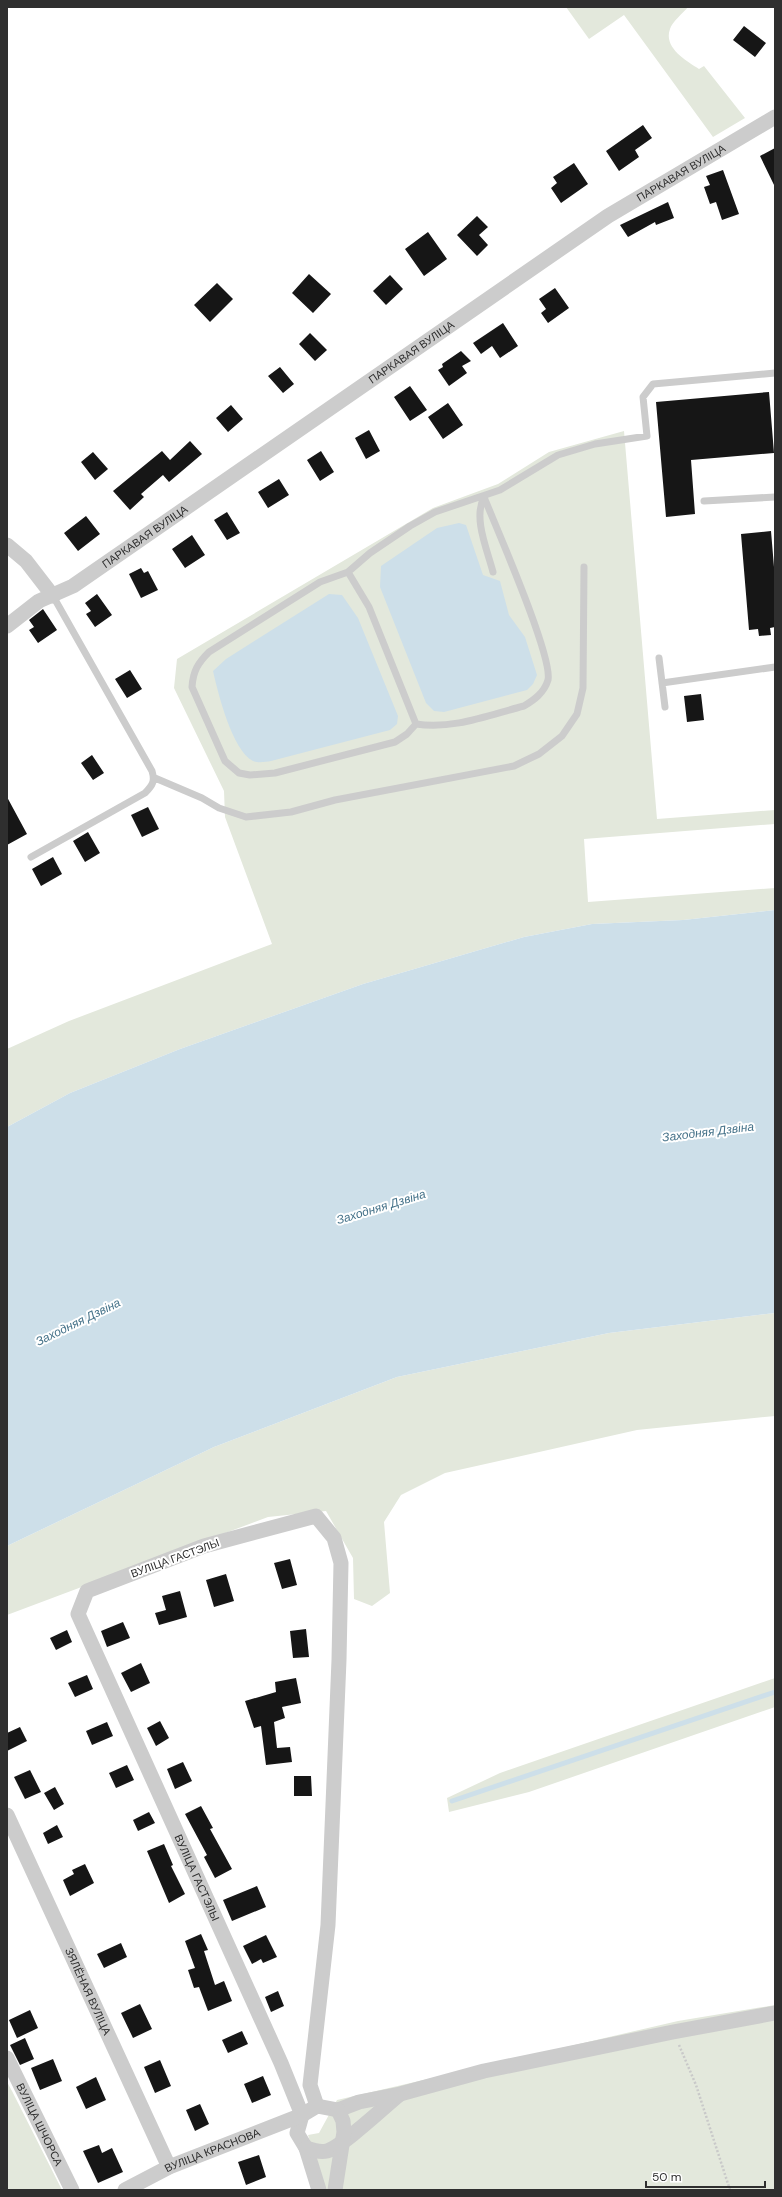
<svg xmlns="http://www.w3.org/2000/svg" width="782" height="2197" font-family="'DM Sans',sans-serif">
	<rect width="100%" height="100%" fill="#fff"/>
	<!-- green -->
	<path fill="#e3e8dc" d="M566,7H688C683,13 672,22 670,29C663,48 687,61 699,69L704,66L745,118L713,137L624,15L589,39Z
		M624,431L657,819L775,810V824L584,839L588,902L775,888V910L683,920L592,924L524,937L363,984L180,1049L70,1093L7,1127V1049L69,1021L272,944L225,817L224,791L174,688L177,659L433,508L498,484L549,452Z
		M775,1313V1416L637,1430L445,1473L401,1495L384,1522L390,1593L372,1606L354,1599L353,1558L326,1511L268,1517L7,1615V1546L214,1447L397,1377L609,1333Z
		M775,1678V1707L529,1792L449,1812L447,1798L500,1773Z
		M775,2005V2190H326L308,2135L319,2133L337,2100L678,2021Z
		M7,2082L12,2091L62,2190H8L7,2188Z"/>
	<!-- water -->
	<path fill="#cddfe9" d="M459,523L466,525L483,575L500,581L509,615L525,637L537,675L533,684L527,690L444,712L434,711L426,703L380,587L381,566L437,528Z
		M329,594L342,595L358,618L398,716L397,724L390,730L271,761C266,762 257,763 253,761C232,750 218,693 213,671L226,659Z
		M775,910V1313L609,1333L397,1377L214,1447L7,1546V1127L70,1093L180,1049L363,984L524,937L592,924L683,920Z"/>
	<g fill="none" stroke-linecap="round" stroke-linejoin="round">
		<!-- stream -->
		<path stroke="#cddfe9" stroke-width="5" d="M452,1801L775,1692"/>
	</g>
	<!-- building -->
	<path fill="#161616" d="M744,26L766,43L755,57L733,40Z
		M643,125L652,138L635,150L639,157L619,171L606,151Z
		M775,148V187L760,156Z
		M574,163L588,184L561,203L551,188L557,183L553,177Z
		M723,170L739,214L722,220L716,202L710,204L704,187L710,185L706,176Z
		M668,202L674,218L656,225L655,222L628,237L620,225Z
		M477,216L488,227L479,235L488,245L477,256L457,235Z
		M428,232L447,259L424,276L405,249Z
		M309,274L331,294L313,313L292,293Z
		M390,275L403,289L386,305L373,291Z
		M217,283L233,299L210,322L194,305Z
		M555,288L569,308L548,323L541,313L546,309L539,299Z
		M503,323L518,346L500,358L492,346L481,354L473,343Z
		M310,333L327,350L315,361L299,344Z
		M461,351L471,361L462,366L467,373L449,386L438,370L443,367L442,364Z
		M280,367L294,384L283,393L268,376Z
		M410,386L427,410L410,421L394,397Z
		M769,392L774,453L691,460L695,514L666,517L656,402Z
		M448,403L463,425L443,439L428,417Z
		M231,405L243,419L228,432L216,418Z
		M369,430L380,451L366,459L355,438Z
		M190,441L202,454L169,482L163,475L141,494L144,497L130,510L113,491L162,451L170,460Z
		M321,451L334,472L320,481L307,460Z
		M93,452L108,469L95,480L81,462Z
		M279,479L289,495L268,508L258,492Z
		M227,512L240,533L227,540L214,520Z
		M86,516L100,534L78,551L64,533Z
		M771,531L775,579V627L770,628L771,635L759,636L758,629L749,630L741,534Z
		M192,535L205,555L185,568L172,549Z
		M141,568L144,573L148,571L158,590L141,598L129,574Z
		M97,594L112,615L95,627L86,614L91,611L85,603Z
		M43,609L57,630L38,643L29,630L34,627L29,620Z
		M130,670L142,689L127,698L115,679Z
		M701,694L704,720L687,722L684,696Z
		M92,755L104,773L93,780L81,763Z
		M7,797L27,834L7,845Z
		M148,807L159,829L142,837L131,815Z
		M88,832L100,853L85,862L73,841Z
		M53,857L62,874L41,886L32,869Z
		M290,1559L297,1585L282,1589L274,1563Z
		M226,1574L234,1601L214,1607L206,1580Z
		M180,1591L187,1617L159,1625L155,1613L166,1610L162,1596Z
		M123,1622L130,1638L107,1647L101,1631Z
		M306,1629L309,1657L293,1658L290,1631Z
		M67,1630L72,1642L56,1650L50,1638Z
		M141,1663L150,1683L131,1692L121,1673Z
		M87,1675L93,1689L75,1697L68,1683Z
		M296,1678L301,1703L282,1707L285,1718L274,1722L277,1748L290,1747L292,1762L266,1765L261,1726L254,1728L245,1701L276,1692L275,1682Z
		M160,1721L169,1738L156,1746L147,1728Z
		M107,1722L113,1736L92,1745L86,1731Z
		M20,1727L27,1741L7,1751V1733Z
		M183,1762L192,1781L175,1789L167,1769Z
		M127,1765L134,1780L116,1788L109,1773Z
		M30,1770L41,1792L25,1799L14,1777Z
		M294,1776H311L312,1796H294Z
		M55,1787L64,1804L54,1810L44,1793Z
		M201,1806L213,1828L210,1829L232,1869L215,1878L204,1857L207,1855L185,1814Z
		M149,1812L155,1823L138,1831L133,1820Z
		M57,1825L63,1837L48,1844L43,1833Z
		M164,1844L173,1865L171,1866L185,1894L169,1903L147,1851Z
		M85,1864L94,1883L70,1896L63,1880L74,1874L72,1870Z
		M257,1886L266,1907L232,1921L223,1900Z
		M201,1934L208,1950L204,1951L215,1985L224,1981L232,2001L208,2011L199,1987L194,1988L188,1970L195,1968L185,1941Z
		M266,1935L277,1957L263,1963L261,1959L252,1964L243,1946Z
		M121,1943L127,1957L104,1968L97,1954Z
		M278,1991L284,2006L271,2012L265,1997Z
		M140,2004L152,2029L133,2038L121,2013Z
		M30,2010L38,2028L17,2038L9,2020Z
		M242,2031L248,2044L228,2053L222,2040Z
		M25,2038L34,2059L20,2065L10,2045Z
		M53,2059L62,2081L40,2090L31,2068Z
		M160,2060L171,2086L155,2093L144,2067Z
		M263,2076L271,2095L252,2103L244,2084Z
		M96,2077L106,2100L86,2109L76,2087Z
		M200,2104L209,2124L195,2131L186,2110Z
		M99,2145L102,2153L112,2148L123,2172L98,2183L83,2151Z
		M259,2155L266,2177L246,2185L238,2162Z"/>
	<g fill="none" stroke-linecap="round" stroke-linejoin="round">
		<!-- path -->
		<path stroke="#c9c9c9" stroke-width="2.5" stroke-dasharray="2 2" stroke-linecap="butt" d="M679,2045L696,2085L730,2190"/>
		<!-- lane -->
		<path stroke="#ccc" stroke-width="7" d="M484,497C496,527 553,657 548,680C544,693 534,700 524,706C489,715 452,730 416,724L407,734L395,742L275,773L250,775L239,773L225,761L192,687C193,671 198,663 209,652L320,582L348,572L370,553L410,526L435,512L500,490L558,455L595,444L647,436L643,397L653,384L775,373
			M484,497C473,518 487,549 493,572
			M704,501L775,497
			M348,572L369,607L416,724
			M659,658L665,707
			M662,683L775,667
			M155,778L202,798L219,808L246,817L291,812L335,800L514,766L539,754L562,736L577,714L583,688L584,567
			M31,857L145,793C153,785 155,781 152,771L53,596"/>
		<!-- street -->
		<g stroke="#ccc" stroke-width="15">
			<path d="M7,545L26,561L53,596"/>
			<path id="s1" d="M7,626L39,601L73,586L608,216L775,117"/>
			<path id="s2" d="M7,1815L169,2167"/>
			<path id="s3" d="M7,2058L72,2190"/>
			<path id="s4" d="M317,2106L310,2085L328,1925L339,1660L341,1563L334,1538L316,1516L204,1546L87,1591L78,1614L281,2063L302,2115L297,2133L306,2148L319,2190"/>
			<path d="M306,2148C312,2150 319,2153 327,2151C342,2147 384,2107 399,2095"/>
			<path id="s5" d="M125,2190L169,2167L302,2115L317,2106L338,2110L359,2102L400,2094L484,2071L673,2032L775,2013"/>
			<path d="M335,2190L344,2132L343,2121L338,2110"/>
		</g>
	</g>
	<g text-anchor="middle" stroke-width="4" stroke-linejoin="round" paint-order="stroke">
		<!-- street labels -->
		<g font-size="11" fill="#2f2f2f" stroke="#fff">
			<text dy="4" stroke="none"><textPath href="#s1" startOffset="813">ПАРКАВАЯ ВУЛІЦА</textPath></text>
			<text dy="4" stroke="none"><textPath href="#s1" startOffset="489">ПАРКАВАЯ ВУЛІЦА</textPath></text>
			<text dy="4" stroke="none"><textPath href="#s1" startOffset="165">ПАРКАВАЯ ВУЛІЦА</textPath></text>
			<text transform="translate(175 1558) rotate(-20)" y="4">ВУЛІЦА ГАСТЭЛЫ</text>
			<text dy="4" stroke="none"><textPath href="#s4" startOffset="1155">ВУЛІЦА ГАСТЭЛЫ</textPath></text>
			<text dy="4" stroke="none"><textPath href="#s2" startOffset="194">ЗЯЛЁНАЯ ВУЛІЦА</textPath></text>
			<text dy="4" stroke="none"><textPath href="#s3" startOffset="74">ВУЛІЦА ШЧОРСА</textPath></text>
			<text dy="4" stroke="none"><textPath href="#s5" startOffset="96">ВУЛІЦА КРАСНОВА</textPath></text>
		</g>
		<!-- water labels -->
		<g font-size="12" font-style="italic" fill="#457289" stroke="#fff">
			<text transform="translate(708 1132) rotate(-7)" y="4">Заходняя Дзвіна</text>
			<text transform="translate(381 1207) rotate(-17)" y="4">Заходняя Дзвіна</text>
			<text transform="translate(78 1322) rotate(-26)" y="4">Заходняя Дзвіна</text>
		</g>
	</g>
	<!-- border -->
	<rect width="782" height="2197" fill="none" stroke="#2f2f2f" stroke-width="16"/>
	<!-- scale -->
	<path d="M646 2181v6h119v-6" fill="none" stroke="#2f2f2f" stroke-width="2"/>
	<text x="652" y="2181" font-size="12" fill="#2f2f2f" stroke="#ffffff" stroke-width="3" paint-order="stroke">50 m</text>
</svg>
